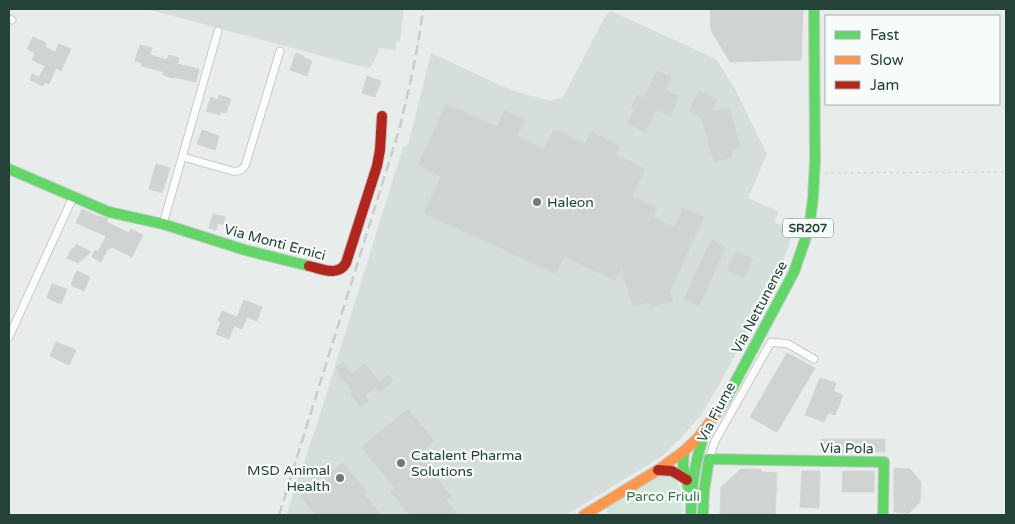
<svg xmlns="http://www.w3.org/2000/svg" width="1015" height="524" font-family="'Varela Round',sans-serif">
	<rect width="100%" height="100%" fill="#e8edeb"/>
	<!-- built -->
	<path fill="#d6dedb" d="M147,9H404L400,41L396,42V50L379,48L377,55L370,68L351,64Z
		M611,11L716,59L734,87L767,154L748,198L779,212L774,222L784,226L786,223L795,227L779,274L724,376L701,415L681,438L661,457L566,515H286L316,427L403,147L408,145L431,53L511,90L550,101L563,97L606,15Z"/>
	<!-- green -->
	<path fill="#d1e6d8" d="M661,475C685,477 682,497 681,515H607V507L658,476Z"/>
	<!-- building -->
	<path fill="#cfd4d2" stroke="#d1d6d4" d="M710,9H803L801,60L730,62L711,30Z
		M33,37L46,43L45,47L55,52L59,44L71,49L61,71L56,68L49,84L45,82L43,86L30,80L32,74L39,77L45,66L32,60L35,53L27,49Z
		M140,45L152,48L150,55L167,60L169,55L179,58L177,64L199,69L196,82L173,77V78L163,75L164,72L141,66L142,63L135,61Z
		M296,53L304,56L303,57L312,61L307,76L290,70Z
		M657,71L671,77L665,90L679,96L670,116L656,110L645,132L628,123L635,109L631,108L637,95L644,98Z
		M367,76L381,81L375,97L362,93Z
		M699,91L717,99L711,112L729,107L740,147L730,150L732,157L714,162L701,117L689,111Z
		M219,95L231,99L226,113L221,112L220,115L206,111L211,97L218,100Z
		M446,104L497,127L505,110L525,120L517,136L544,149L554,129L585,144L591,132L620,146L616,155L645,169L632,196L657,208L653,217L674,227L683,208L704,217L670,291L673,301L651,307L649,302L633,306L621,267L615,280L564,257L556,274L424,213L441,176L418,165Z
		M202,130L219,136L215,150L197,144Z
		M156,164L170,168L162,193L149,189Z
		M82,209L99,217V216L108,219L106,222L129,233L131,229L143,235L132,257L112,247L110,249L108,248L101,262L92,257L95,250L98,252L106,236L76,223Z
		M213,214L225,217L223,225L218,223L216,230L209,228Z
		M711,240L726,247L699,306L684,299Z
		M76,244L91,252L78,263L67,258L72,248L74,249Z
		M736,252L753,259L744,278L727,270Z
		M77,271L90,277L84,291L73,286L71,284Z
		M52,284L67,289L61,304L47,298Z
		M244,300L262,307L257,321L247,317L242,329L234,326L229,339L216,334L221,322L218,321L222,311L237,317Z
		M56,342L76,350L69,365L50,356Z
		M787,353L815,368L777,432L750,417Z
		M343,362L352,374L365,364L379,382L388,374L393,381L379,392L375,387L365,395L369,400L361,407L350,394L352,392L338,373L339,372L336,367Z
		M820,378L836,383L833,391L843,395L835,415L828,413L824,422L805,415Z
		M408,409L434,441L422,452L430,462L426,465L451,496L446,500L458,515H410L390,492L395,488L361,447Z
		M821,439H885V452H821Z
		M343,463L367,492L364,494L381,515H316L301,497Z
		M894,468L910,469L921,482L920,502L909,513L894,512Z
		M741,469H761V472L777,473L775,515H720L721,487Z
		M802,471H820L819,508L800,507Z
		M843,471H874V492H842Z"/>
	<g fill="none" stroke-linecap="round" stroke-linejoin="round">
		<!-- street casing -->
		<g stroke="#c5cac8" stroke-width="9">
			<path id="street" d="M9,19L12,20
				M183,157L232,171C238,172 244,170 246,163L280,51
				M163,224L218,31
				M9,337L73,197
				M709,459L715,441L771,342L788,344L814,359"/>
		</g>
		<!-- fast casing -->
		<g stroke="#c3cbc8" stroke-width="12">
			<path id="fast" d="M9,169L109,212L163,224L245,250L309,266
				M720,409L738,377L794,272L805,240L810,221L813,198L815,161L814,9
				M684,451L683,466L689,490
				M691,515C691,486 695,458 706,431
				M703,515L704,491L709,459L884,462L883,515"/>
		</g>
		<!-- slow casing -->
		<g stroke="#c3cbc8" stroke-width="12">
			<path id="slow" d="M584,515L658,470L684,451L697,439L720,409"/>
		</g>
		<!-- jam casing -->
		<g stroke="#c3cbc8" stroke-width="12">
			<path id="jam" d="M309,266C322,269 338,277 346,263L377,166L380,150L382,116
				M658,470L672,471L687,480"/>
		</g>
		<!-- path -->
		<path stroke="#c3ccca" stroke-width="1" stroke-dasharray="2.5 4" stroke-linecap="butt" d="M825,173L1006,172"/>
		<!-- street -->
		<use href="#street" stroke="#fcfcfc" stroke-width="7"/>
		<!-- fast -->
		<use href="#fast" stroke="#63d668" stroke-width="10"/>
		<!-- slow -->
		<use href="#slow" stroke="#ff974d" stroke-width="10"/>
		<!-- jam -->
		<use href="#jam" stroke="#b3261e" stroke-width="10"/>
		<!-- rail -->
		<path stroke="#c9cdcc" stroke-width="2.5" stroke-dasharray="10 5" stroke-linecap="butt" d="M279,515L399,130C409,90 418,50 423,9"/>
	</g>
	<!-- markers -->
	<g fill="#697e78" stroke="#f7fbf9" stroke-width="2">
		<circle cx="537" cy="202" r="5"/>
		<circle cx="401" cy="463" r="5"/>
		<circle cx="340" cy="478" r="5"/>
	</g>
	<g text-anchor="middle" stroke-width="4.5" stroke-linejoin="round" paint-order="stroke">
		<!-- shield labels -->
		<rect fill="#f7fbf9" stroke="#637a73" stroke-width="1" x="783" y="218.5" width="50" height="19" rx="4"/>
		<g font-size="12" font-weight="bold" fill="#24423a">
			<text x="808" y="232">SR207</text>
		</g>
		<!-- poi labels -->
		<g font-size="14" fill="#24423a" stroke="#f7fbf9" text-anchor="start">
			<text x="547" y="207">Haleon</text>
			<text x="411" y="460">Catalent Pharma<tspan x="411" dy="16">Solutions</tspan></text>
			<text x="330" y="475" text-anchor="end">MSD Animal<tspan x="330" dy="16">Health</tspan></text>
		</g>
		<!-- street labels -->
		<g font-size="14" fill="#24423a" stroke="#f7fbf9">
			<text transform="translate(275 242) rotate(15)" y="5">Via Monti Ernici</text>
			<text transform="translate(759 307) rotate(-62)" y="5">Via Nettunense</text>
			<text transform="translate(716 412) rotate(-62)" y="5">Via Fiume</text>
			<text transform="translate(847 448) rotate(1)" y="5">Via Pola</text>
		</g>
		<!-- park labels -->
		<g font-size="14" fill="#2d7a4b" stroke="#f7fbf9">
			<text x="663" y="501">Parco Friuli</text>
		</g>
	</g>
	<!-- border -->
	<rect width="1015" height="524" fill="none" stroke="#24423a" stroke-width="20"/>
	<!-- legend -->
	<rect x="825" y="15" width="175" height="90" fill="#f7fbf9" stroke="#a3b1ad"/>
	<rect x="835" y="31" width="25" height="8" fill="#63d668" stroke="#a3b1ad"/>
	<text x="870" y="40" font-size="15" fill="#24423a">Fast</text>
	<rect x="835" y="56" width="25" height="8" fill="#ff974d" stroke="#a3b1ad"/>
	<text x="870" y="65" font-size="15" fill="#24423a">Slow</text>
	<rect x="835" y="81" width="25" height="8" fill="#b3261e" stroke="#a3b1ad"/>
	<text x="870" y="90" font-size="15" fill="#24423a">Jam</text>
</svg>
